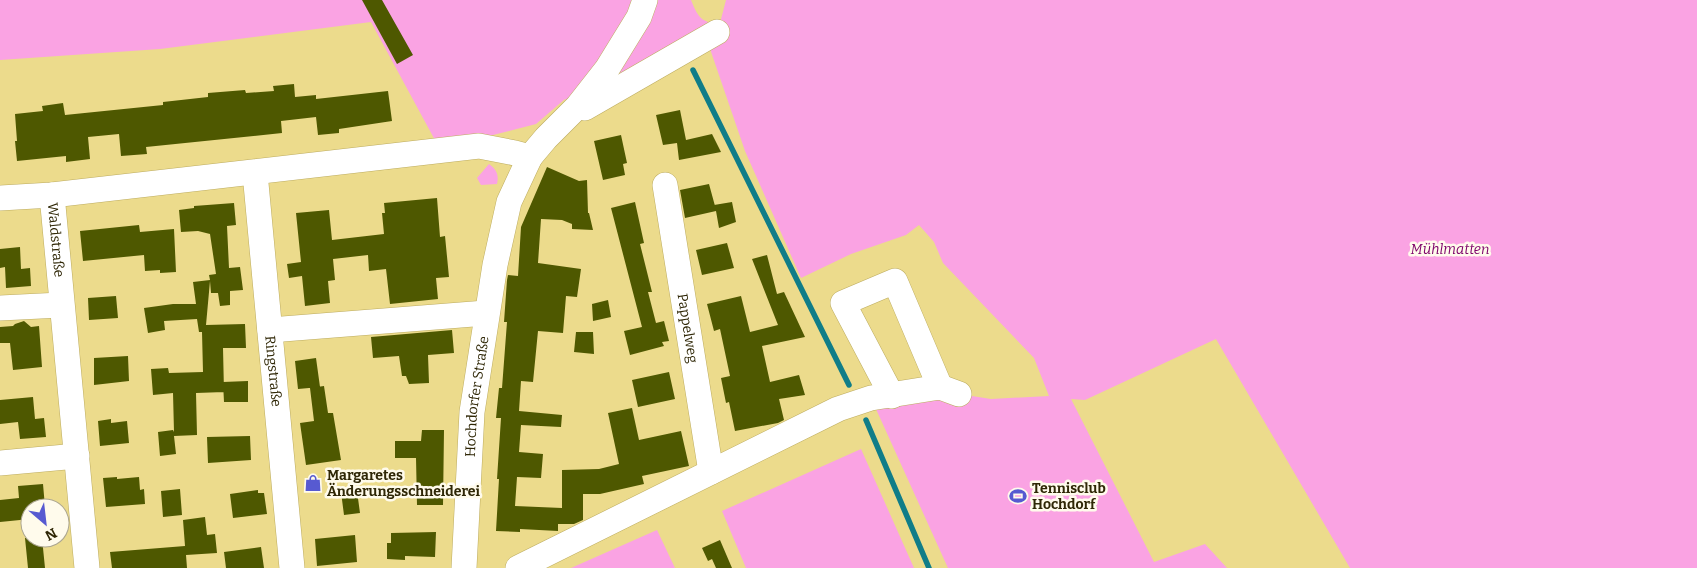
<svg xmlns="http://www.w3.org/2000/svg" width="1697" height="568" font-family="Bitter,serif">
	<rect width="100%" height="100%" fill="#ecdb8c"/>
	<!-- green -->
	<path fill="#faa3e3" d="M0,0H691C699,20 702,22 723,25L720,23L726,0H1697V568H1350L1216,339L1085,400L1071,399L1154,562L1205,544L1227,568H948L871,398L959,394L991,399L1049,396L1034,358L943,263L934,242L919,225L906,235L851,254L801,278L745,151L708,43L583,120L565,99L536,124L493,135L436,142L371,22L160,49L0,60Z
		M489,164C497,170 499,175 497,184L481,185L477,178Z
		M861,449L914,568H746L722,511Z
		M657,530L675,568H571Z"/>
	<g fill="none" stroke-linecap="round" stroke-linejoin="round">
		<!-- stream -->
		<path stroke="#107d88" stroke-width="5.5" d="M693,70L849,385
			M866,420L929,568"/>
	</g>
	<!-- building -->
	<path fill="#4e5800" d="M362,0H382L413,55L397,64Z
		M294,84L295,97L316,95V99L388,91L392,121L339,129V133L318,135L316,117L281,121L282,133L146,147L147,154L121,156L119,134L88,137L90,159L66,162V156L17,161L15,141H17L15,114L43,111L42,106L63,103L65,115L163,105V102L208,97V93L245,90L246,93L274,91L273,86Z
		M680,110L686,140L712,134L721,152L679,160L677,143L663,145L656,115Z
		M621,135L627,163L623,164L625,175L603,180L594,141Z
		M547,167L579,181L587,180L588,213H589L593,230L572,229V224L562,220L541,219L538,263L581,269L577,297L566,296L563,333L538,331L533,382L521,381L519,411L562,415L561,427L521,425L519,452L543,454L541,478L517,477L515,506L562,508V470L599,469L619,464L608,413L632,408L639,440L681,431L689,466L642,476L644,484L600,494H583V520L574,524H558V531L520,529V532L496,531L499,479H497L501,418H496L499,388H502L507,322H504L507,280L508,275L518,276L521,227Z
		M709,184L715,206L714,205L732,202L736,222L719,228L716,211L685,218L680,190Z
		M437,198L440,237L445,236L449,277L436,278L438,299L390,304L386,269L369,271L368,255L333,259L335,280L328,281L330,303L305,306L302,276L289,278L287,264L301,262L296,213L329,210L332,240L384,234L382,213H385L384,203Z
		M635,202L644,243L640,244L652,292H648L656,323L664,321L669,341L662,342L664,346L630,355L624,331L642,327L611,208Z
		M234,203L236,225L227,226L229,268L240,267L243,290L230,291V305L220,306L218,293H211L210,281L206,325L245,324L246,348H223L224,392L196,393L197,435L174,436L176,454L160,456L158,432L173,430L174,432L173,393L153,395L151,369L168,368L169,373L203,372L202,332H199L197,319L164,321L165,330L148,333L144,308L173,304H196L193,282L210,280L209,275L216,274L210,234L198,231L181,232L179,210L194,208V206Z
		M139,225L140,232L174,229L176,272L160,273V270L145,271L144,255L83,261L80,231Z
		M727,243L734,268L702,275L696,250Z
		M20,247L21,269L30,268L31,286L6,288L5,267L0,268V249Z
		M767,255L777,294L784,292L805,337L762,346L770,382L799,375L805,395L779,399L784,420L778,423L735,431L729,402L726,403L721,378L730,376L720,329L714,331L707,304L741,296L750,332L778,325L752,259Z
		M116,296L118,318L89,320L88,298Z
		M608,300L611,317L593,321L592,304Z
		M24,321L31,327L39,326L42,367L13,370L10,343H0V327L13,326L15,324Z
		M452,330L454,353L428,355L429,383L409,384L406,376H402L399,356L373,358L371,337Z
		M576,332H593L594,354L574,352Z
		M128,356L129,381L94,385V358Z
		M316,358L320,387L298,389L295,361Z
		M669,372L675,399L638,407L632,380Z
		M248,381V402H224L223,382Z
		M324,386L328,413H333L341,460L306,465L300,423L314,421L310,388Z
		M33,397L35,419L44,418L46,437L20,439L18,422L0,424V400Z
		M111,419V423L127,421L129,443L100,446L98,421Z
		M422,430H444L443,505H417L416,458H395V441H421Z
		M250,436L251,460L208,463L207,437Z
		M117,477V479L139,477L140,490L144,489L145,504L106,507L103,478Z
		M43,484L45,507L30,508V519L0,522V500L19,498L18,486Z
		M180,489L182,515L163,517L161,491Z
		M258,490V493H264L267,514L233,518L230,494Z
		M357,491L360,513L344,515L341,492Z
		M205,517L207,535L215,534L217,553L186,555L187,568H112L110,552L185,546L183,520Z
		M436,532L435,557L405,556V560L387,559V543H391V533Z
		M355,535L357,562L317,566L315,539Z
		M25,538H42L45,568H28Z
		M720,540L732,568H716L712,559L708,561L702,548Z
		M261,547L264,568H226L224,552Z"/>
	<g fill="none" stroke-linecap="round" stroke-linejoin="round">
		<!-- minor casing -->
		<g stroke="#bdac5f" stroke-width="26">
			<g id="minor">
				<path d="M580,107L585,108L717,32"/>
				<path id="s1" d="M255,173L292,568"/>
				<path id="s2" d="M665,185L711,472"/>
				<path id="s3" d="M52,195L87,568"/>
				<path d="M0,198L52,195L479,146L515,153L530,157"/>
				<path d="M0,308L61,305"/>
				<path d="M270,330L486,313"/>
				<path d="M892,396L843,303L895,281L940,387"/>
				<path d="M0,463L77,456"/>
				<path id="s4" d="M464,568L472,412L495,265L509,202L530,157L546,138L578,106L607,69L639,17L645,0"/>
				<path d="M518,568L838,409L871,398L940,387L959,394"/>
			</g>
		</g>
		<!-- minor -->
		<use href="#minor" stroke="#fff" stroke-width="25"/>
	</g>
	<!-- icons -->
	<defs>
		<g id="shop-bare" transform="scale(1.35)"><path d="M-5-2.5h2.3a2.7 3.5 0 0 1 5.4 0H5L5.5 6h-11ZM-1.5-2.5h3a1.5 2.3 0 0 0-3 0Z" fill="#575ad1" stroke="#fffbec" stroke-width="2.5" paint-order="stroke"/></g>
		<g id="stadium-bare" transform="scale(1.35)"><path d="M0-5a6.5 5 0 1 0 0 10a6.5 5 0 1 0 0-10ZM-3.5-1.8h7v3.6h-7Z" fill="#575ad1" stroke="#fffbec" stroke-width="2.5" paint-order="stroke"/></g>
	</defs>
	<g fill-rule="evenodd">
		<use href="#shop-bare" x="313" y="483"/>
		<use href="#stadium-bare" x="1018" y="496"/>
	</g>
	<g text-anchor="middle" stroke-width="5" stroke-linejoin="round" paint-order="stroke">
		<!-- street labels -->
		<g font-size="14" fill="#2f2706" stroke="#fffbec">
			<text dy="5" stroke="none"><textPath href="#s3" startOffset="45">Waldstraße</textPath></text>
			<text dy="5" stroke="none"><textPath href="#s2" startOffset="145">Pappelweg</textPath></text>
			<text dy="5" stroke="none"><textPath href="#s1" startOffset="199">Ringstraße</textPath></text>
			<text dy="5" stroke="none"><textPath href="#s4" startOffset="172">Hochdorfer Straße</textPath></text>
		</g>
		<!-- park labels -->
		<g font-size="14" font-style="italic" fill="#7d0169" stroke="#fffbec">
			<text x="1450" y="254">Mühlmatten</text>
		</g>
		<!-- poi labels -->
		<g font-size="14" font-weight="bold" fill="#2f2706" stroke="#fffbec" text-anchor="start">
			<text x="327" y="480">Margaretes<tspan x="327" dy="16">Änderungsschneiderei</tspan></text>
			<text x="1032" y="493">Tennisclub<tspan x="1032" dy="16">Hochdorf</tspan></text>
		</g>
	</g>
	<!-- north arrow -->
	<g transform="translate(45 523) rotate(152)"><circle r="24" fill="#fffbec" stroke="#aca690"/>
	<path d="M0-4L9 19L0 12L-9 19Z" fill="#575ad1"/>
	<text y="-8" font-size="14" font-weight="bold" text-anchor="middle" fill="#2f2706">N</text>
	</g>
</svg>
